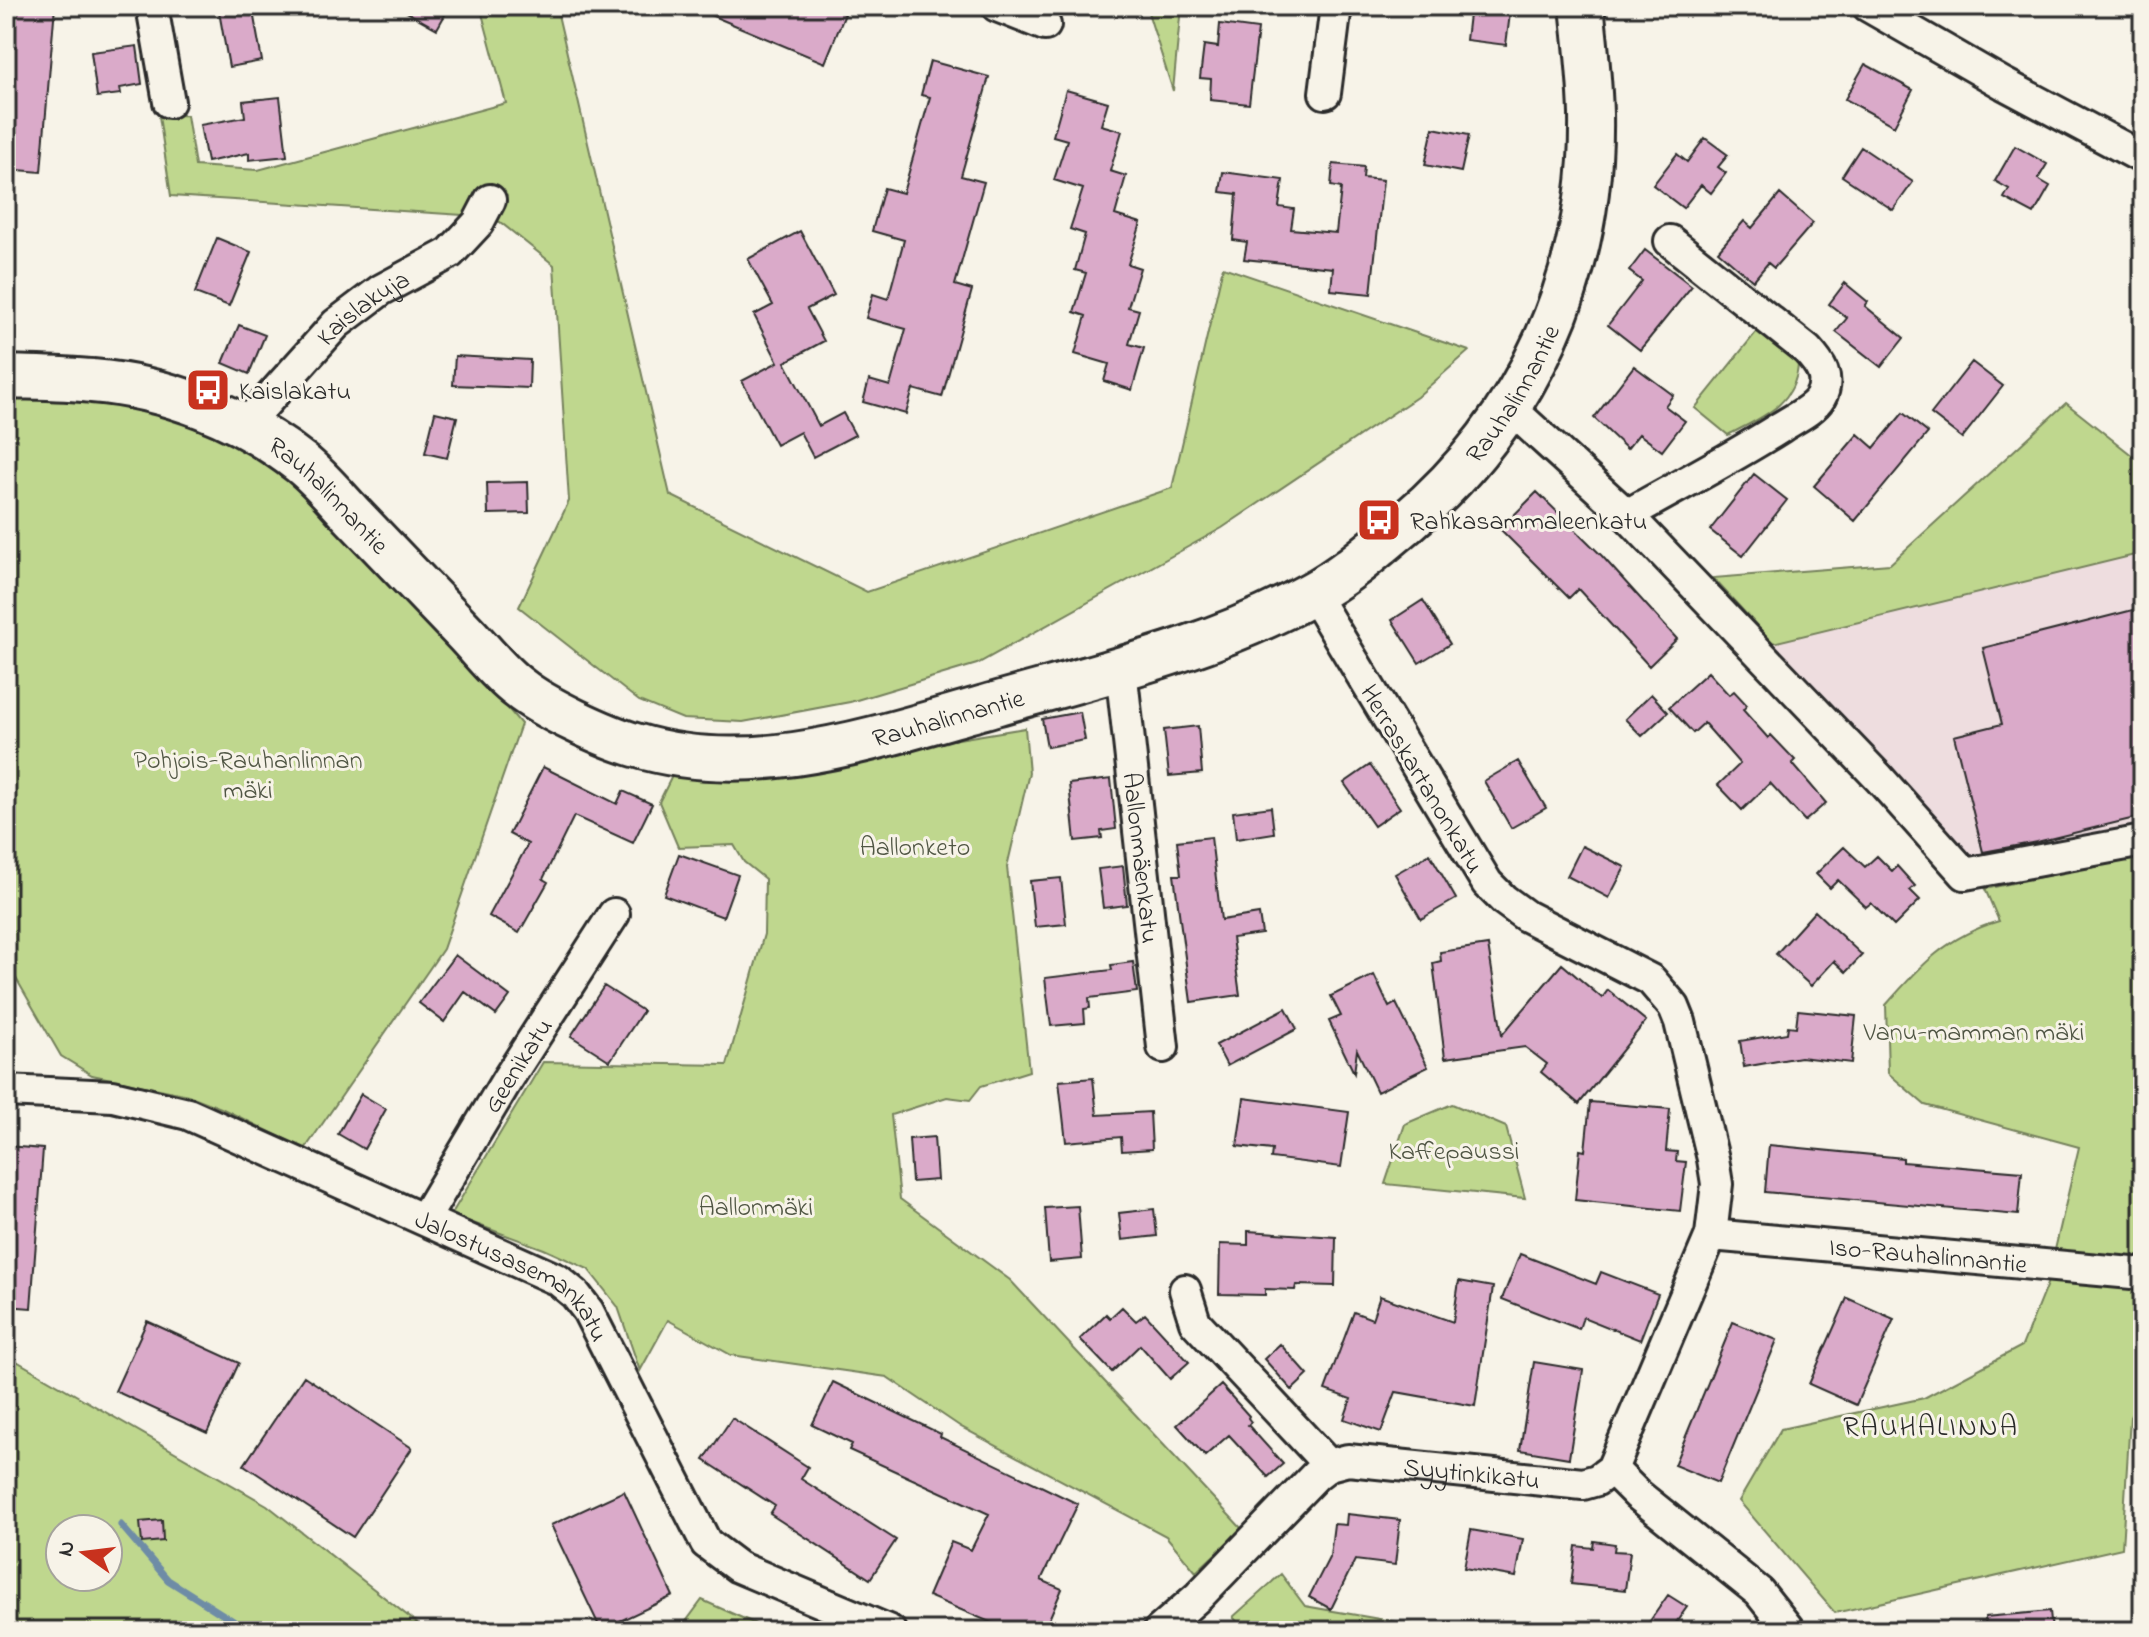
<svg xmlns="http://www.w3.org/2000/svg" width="2149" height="1637" font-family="'Indie Flower',sans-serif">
	<rect width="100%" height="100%" fill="#f7f3e8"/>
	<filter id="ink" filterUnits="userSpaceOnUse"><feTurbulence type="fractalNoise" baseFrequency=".0125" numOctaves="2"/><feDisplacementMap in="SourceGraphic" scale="16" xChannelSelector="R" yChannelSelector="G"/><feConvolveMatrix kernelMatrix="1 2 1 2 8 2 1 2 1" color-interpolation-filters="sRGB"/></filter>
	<g filter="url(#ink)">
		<!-- built -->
		<path fill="#eedddf" d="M2143,553V822L1974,862L1773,643Z"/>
		<!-- green -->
		<path fill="#bfd78e" stroke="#75815c" stroke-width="2" fill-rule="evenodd" d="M480,6H556L670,495L867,592L1172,488L1223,267L1469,351L1417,397L1222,528L977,664L850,702L743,722L683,719L639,701L519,607L569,501L554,265L500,222L463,215L171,196L159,116L187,115L195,166L258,170L506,103Z
			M1146,6H1181L1173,91Z
			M1757,331L1785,351L1798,365C1795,406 1760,418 1728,435L1695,408Z
			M6,381H96L303,465L521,724L443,949L305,1149L221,1108L188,1095L92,1075L61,1056L6,961Z
			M2066,403L2143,464V553L1773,643L1713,578L1890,564Z
			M1025,728L1029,773L1007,867L1029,1071L981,1086L970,1100L947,1097L891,1115L900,1199L1010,1280L1242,1529L1196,1572L1166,1536L961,1427L887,1377L731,1355L668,1320L640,1371L618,1307L588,1269L544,1249L451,1215L543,1062L727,1065L764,934L765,879L744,862L734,845L678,847L659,802L675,770L764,775L843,767L934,743Z
			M2143,855V1393L2130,1417L2122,1548L1835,1613L1739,1501L1781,1429L1924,1398L2022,1346L2047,1284L2079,1147L1925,1105L1888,1073L1886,1005C1920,966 1947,936 1999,921L1985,889Z
			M1452,1104L1506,1127L1525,1198L1385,1184L1405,1124Z
			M6,1359H13L267,1505L427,1631H6ZM60,1529H108V1577H60Z
			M1281,1574L1305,1606L1448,1631H1245L1233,1617Z
			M702,1600L767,1629L772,1631H679Z"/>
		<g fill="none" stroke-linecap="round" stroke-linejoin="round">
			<!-- stream -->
			<path stroke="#6e8ca6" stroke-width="7" d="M121,1525L168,1580L249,1631"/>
		</g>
		<!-- building -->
		<path fill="#daaac9" stroke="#2b2b2b" stroke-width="2" d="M14,6H55L41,172L6,169V113Z
			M218,6H252L262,61L229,67Z
			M396,6H450L437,29Z
			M689,6H826L845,14L825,63Z
			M1470,6H1511L1506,45L1466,40Z
			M1220,24L1258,29L1249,104L1210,100L1211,79L1200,78L1204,45L1218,47Z
			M137,46L142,84L120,88L121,94L97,97L91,52Z
			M930,61L989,77L961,176L984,182L955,285L972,290L942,397L913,389L906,414L863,402L869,380L890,386L906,329L866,318L873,294L888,299L904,240L872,231L884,188L903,193L930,97L921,95Z
			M1865,64L1913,90L1894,126L1845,99Z
			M1066,90L1108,102L1101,125L1122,131L1110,171L1126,176L1115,215L1141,223L1128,264L1140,268L1128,307L1139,310L1129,344L1144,348L1132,390L1104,381L1109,364L1075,354L1086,316L1074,312L1086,273L1075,270L1085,234L1070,229L1083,189L1054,180L1067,140L1053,136Z
			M280,97L287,156L249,160V153L207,162L200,125L245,117L243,101Z
			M1433,128L1469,135L1461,172L1425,165Z
			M1705,138L1728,155L1718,167L1726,173L1711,193L1701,185L1683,208L1653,185L1677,154L1687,162Z
			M2015,146L2047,164L2038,179L2050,186L2034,214L2004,198L2009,189L1995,181Z
			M1861,147L1913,182L1893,210L1842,176Z
			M1333,164L1364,167L1363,178L1383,180L1371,294L1331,290L1333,268L1244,259L1247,242L1233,240L1237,194L1220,192L1223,172L1283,180L1279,207L1294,209L1291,229L1336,233L1341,188L1331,186Z
			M1780,194L1813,223L1774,268L1768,263L1753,281L1718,251L1744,221L1752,228Z
			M800,231L834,295L807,309L824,341L785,362L819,426L843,413L855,435L813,457L800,432L776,445L742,381L778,362L754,315L773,305L748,259Z
			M217,238L251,252L229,306L195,293Z
			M1645,250L1692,286L1640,350L1608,325L1642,281L1629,271Z
			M1845,283L1868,302L1865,306L1904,338L1881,367L1836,332L1847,318L1829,304Z
			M239,325L265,335L249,374L223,363Z
			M455,356L530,360L529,388L453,385Z
			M1972,362L2003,386L1962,438L1931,414Z
			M1634,366L1673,395L1665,406L1685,421L1662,451L1639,434L1627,449L1594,418Z
			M435,412L457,417L447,458L425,453Z
			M1903,413L1928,433L1855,521L1814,486L1858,434L1874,448Z
			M1754,474L1787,500L1743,556L1710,530Z
			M528,482L529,513L488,514L487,483Z
			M1537,492L1602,556L1677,639L1649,666L1578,589L1569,598L1500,529Z
			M1423,600L1450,644L1419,663L1392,620Z
			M2137,609L2143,634V816L2037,842L1983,852L1954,736L2002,724L1983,648Z
			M1708,672L1729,695L1734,691L1747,705L1743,710L1768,738L1771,735L1795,760L1792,763L1826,803L1805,821L1770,783L1742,810L1718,785L1740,764L1704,723L1693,733L1669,707Z
			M1651,694L1668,712L1642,736L1625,719Z
			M1080,712L1085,740L1047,747L1042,719Z
			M1198,726L1202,773L1169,776L1164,730Z
			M1518,761L1546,808L1511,828L1484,781Z
			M1370,765L1400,808L1374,826L1344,783Z
			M543,767L617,804L623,791L652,804L633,843L574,816L543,879L548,882L519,933L489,916L528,844L509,834Z
			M1111,779L1116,829L1101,831L1102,838L1075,841L1069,784Z
			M1271,807L1274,833L1236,839L1233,812Z
			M1211,837L1221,920L1259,914L1262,934L1232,938L1240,995L1191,1002L1174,875H1181L1177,841Z
			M1582,846L1625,867L1609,898L1567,876Z
			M1844,847L1865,867L1877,856L1892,871L1897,866L1915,886L1910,890L1920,900L1894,926L1871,903L1866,907L1838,880L1830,888L1816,874Z
			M679,854L738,875L723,917L664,895Z
			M1430,854L1456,899L1421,919L1395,874Z
			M1123,866L1127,905L1103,908L1098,869Z
			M1061,878L1066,924L1035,927L1030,881Z
			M1815,911L1862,955L1846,972L1834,961L1811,986L1776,954Z
			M1488,945L1502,1035L1562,964L1602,998L1608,990L1646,1021L1579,1104L1541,1072L1547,1064L1525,1047L1445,1058L1433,963L1441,961L1440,952Z
			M455,955L510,996L496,1015L465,992L444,1022L419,1003Z
			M1133,962L1137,992L1089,998L1090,1008L1084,1009L1085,1023L1051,1026L1045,978L1112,970L1111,965Z
			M1374,975L1389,1007L1396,1003L1428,1067L1377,1092L1357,1050L1354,1073L1329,1021L1341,1016L1331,996Z
			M604,986L643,1011L610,1061L571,1036Z
			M1286,1008L1297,1029L1227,1066L1216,1045Z
			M1798,1010L1856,1016L1851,1063L1800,1057L1744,1067L1740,1041L1787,1033L1788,1026L1796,1027Z
			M1093,1078L1097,1115L1150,1112L1152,1149L1122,1151L1121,1137L1066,1142L1059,1081Z
			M361,1094L386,1109L364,1149L338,1134Z
			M1244,1098L1349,1112L1341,1167L1271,1158L1272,1150L1237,1146Z
			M1590,1102L1670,1109L1666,1151L1677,1152L1676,1161L1686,1162L1680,1211L1575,1200L1580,1150L1585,1151Z
			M934,1137L937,1180L912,1182L909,1139Z
			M1769,1145L1903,1158V1162L2022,1172L2018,1215L1765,1192Z
			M6,1146L43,1149L31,1308L6,1306Z
			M1078,1206L1082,1259L1049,1262L1045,1208Z
			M1154,1209L1157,1236L1122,1240L1119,1213Z
			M1248,1231L1336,1237L1335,1286L1296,1285L1295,1290L1265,1289V1295L1219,1294L1220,1244L1248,1245Z
			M1520,1254L1596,1284L1601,1272L1658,1294L1640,1340L1583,1317L1579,1329L1502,1299Z
			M1459,1281L1493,1287L1475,1406L1396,1392L1381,1432L1344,1419L1351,1399L1325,1390L1354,1312L1372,1319L1380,1296L1453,1322Z
			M1847,1298L1894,1319L1856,1405L1809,1384Z
			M1122,1307L1136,1321L1145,1314L1189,1362L1170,1379L1140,1345L1112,1372L1080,1339L1106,1314L1110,1318Z
			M147,1321L239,1363L207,1433L115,1391Z
			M1733,1322L1777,1340L1718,1483L1674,1465Z
			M1280,1344L1308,1375L1292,1390L1264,1359Z
			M1534,1362L1583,1370L1569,1458L1520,1450Z
			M304,1376L412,1448L353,1537L244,1465Z
			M833,1382L941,1434L940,1437L1078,1504L1041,1580L1062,1589L1044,1631H1011L928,1596L951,1542L971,1550L989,1514L849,1450L852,1444L812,1425Z
			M1221,1385L1249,1416L1248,1418L1251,1422L1248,1425L1283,1464L1268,1477L1229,1435L1205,1456L1177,1425Z
			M732,1418L808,1467L801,1479L896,1540L870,1579L770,1514L775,1506L704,1460Z
			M624,1491L673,1596L601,1630L551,1525Z
			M1347,1514L1400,1520L1395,1565L1355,1560L1331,1609L1309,1597L1330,1556L1334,1524L1346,1525Z
			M162,1520L163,1541L142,1543L140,1522Z
			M1471,1530L1523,1539L1516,1577L1464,1568Z
			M1594,1541L1615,1544L1614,1551L1630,1552L1625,1590L1571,1584L1576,1546L1593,1548Z
			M1668,1595L1687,1607L1670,1631H1643Z
			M2050,1611L2052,1631H1986L1985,1617Z"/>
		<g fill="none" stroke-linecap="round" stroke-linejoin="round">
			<!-- street casing -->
			<g stroke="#2b2b2b" stroke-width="36">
				<g id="street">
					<path d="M152,6L169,102"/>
					<path d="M997,6L1045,25"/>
					<path d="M1868,6L2004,84L2143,158"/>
					<path d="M1325,93L1336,6"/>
					<path d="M1509,407L1627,515L1879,778L1965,874L2143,841"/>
					<path id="s1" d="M250,429L258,411L336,324L381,290L450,253L478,223L490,200"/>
					<path d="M1627,515C1678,486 1731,459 1781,427C1793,419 1813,410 1820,398C1831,378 1820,364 1807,350L1670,241"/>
					<path id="s2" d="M1121,669L1163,1047"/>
					<path id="s3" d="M6,1091L113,1096L188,1114L558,1280L575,1294L588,1311L706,1543L738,1567L890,1631"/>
					<path id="s4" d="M424,1219L507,1080L614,914"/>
					<path id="s5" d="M1711,1235L2143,1274"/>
					<path d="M1185,1290L1195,1322L1329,1465"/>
					<path d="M1612,1469L1637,1494L1759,1592L1790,1631"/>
					<path id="s6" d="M1159,1631L1199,1596L1316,1475L1329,1465L1348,1460L1583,1484L1597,1480L1612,1469L1711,1235L1717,1184L1713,1159L1680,1022L1674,1007L1651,980L1526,916L1504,900L1487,883L1313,594"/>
				</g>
			</g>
			<!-- secondary casing -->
			<g stroke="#2b2b2b" stroke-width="48">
				<g id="secondary">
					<path id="s7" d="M6,377C35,378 64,378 92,381C166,387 243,417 301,463C320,478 337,499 354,517C391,556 429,595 466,634C483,652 499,673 519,688C544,708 604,736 635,745C755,782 880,736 995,704C1101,674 1213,648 1311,594C1345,576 1376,548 1406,523C1528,420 1594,274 1591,114C1590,78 1586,42 1582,6"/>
				</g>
			</g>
			<!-- street -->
			<use href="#street" stroke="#f7f3e8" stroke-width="30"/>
			<!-- secondary -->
			<use href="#secondary" stroke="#f7f3e8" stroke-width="42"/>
		</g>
	</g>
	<!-- icons -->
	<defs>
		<g id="bus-square" transform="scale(2.3)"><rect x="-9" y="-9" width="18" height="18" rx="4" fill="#c8321e" stroke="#f7f3e8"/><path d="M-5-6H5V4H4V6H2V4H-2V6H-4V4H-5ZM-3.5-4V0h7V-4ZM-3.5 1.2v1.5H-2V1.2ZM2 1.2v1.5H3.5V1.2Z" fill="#fff"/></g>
	</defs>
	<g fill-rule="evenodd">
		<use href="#bus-square" x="208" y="390"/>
		<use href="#bus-square" x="1379" y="520"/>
	</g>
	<g text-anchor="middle" stroke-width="6" stroke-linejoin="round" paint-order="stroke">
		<!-- street labels -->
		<g font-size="26" fill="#2b2b2b" stroke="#f7f3e8">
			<text dy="9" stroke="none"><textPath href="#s1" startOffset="168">Kaislakuja</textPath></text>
			<text dy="9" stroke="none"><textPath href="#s7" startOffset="1748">Rauhalinnantie</textPath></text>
			<text dy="9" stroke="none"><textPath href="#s7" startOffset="356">Rauhalinnantie</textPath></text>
			<text dy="9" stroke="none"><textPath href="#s7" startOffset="1076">Rauhalinnantie</textPath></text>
			<text transform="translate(1423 778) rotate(59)" y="9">Herraskartanonkatu</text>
			<text dy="9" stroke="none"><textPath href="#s2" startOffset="190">Aallonmäenkatu</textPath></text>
			<text dy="9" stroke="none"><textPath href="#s4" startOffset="180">Geenikatu</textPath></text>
			<text dy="9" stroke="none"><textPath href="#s5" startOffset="218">Iso-Rauhalinnantie</textPath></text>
			<text dy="9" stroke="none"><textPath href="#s3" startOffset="550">Jalostusasemankatu</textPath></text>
			<text dy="9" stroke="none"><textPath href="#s6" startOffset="382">Syytinkikatu</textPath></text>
		</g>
		<!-- poi labels -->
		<g font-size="26" fill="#2b2b2b" stroke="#f7f3e8" text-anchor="start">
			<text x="239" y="399">Kaislakatu</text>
			<text x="1410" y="529">Rahkasammaleenkatu</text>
		</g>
		<!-- park labels -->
		<g font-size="26" fill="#505644" stroke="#f7f3e8">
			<text x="248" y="768">Pohjois-Rauhanlinnan<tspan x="248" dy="30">mäki</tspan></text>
			<text x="915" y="855">Aallonketo</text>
			<text x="1974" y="1040">Vanu-mamman mäki</text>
			<text x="1454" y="1159">Kaffepaussi</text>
			<text x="756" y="1215">Aallonmäki</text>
		</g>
		<!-- neighbourhood labels -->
		<g font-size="28" letter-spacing="2" fill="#2b2b2b" stroke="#f7f3e8">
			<text x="1931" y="1435">RAUHALINNA</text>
		</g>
	</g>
	<!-- margin -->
	<rect width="2149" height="1637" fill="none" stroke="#f7f3e8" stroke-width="32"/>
	<rect x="16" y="16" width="2117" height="1605" fill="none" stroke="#2b2b2b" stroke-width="3" filter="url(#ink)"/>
	<!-- north arrow -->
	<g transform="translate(84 1553) rotate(284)"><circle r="38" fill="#f7f3e8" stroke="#a5a39c" stroke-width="2"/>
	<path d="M0-6L14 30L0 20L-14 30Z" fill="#c8321e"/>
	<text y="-12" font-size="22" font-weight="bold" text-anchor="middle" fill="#2b2b2b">N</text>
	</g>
</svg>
